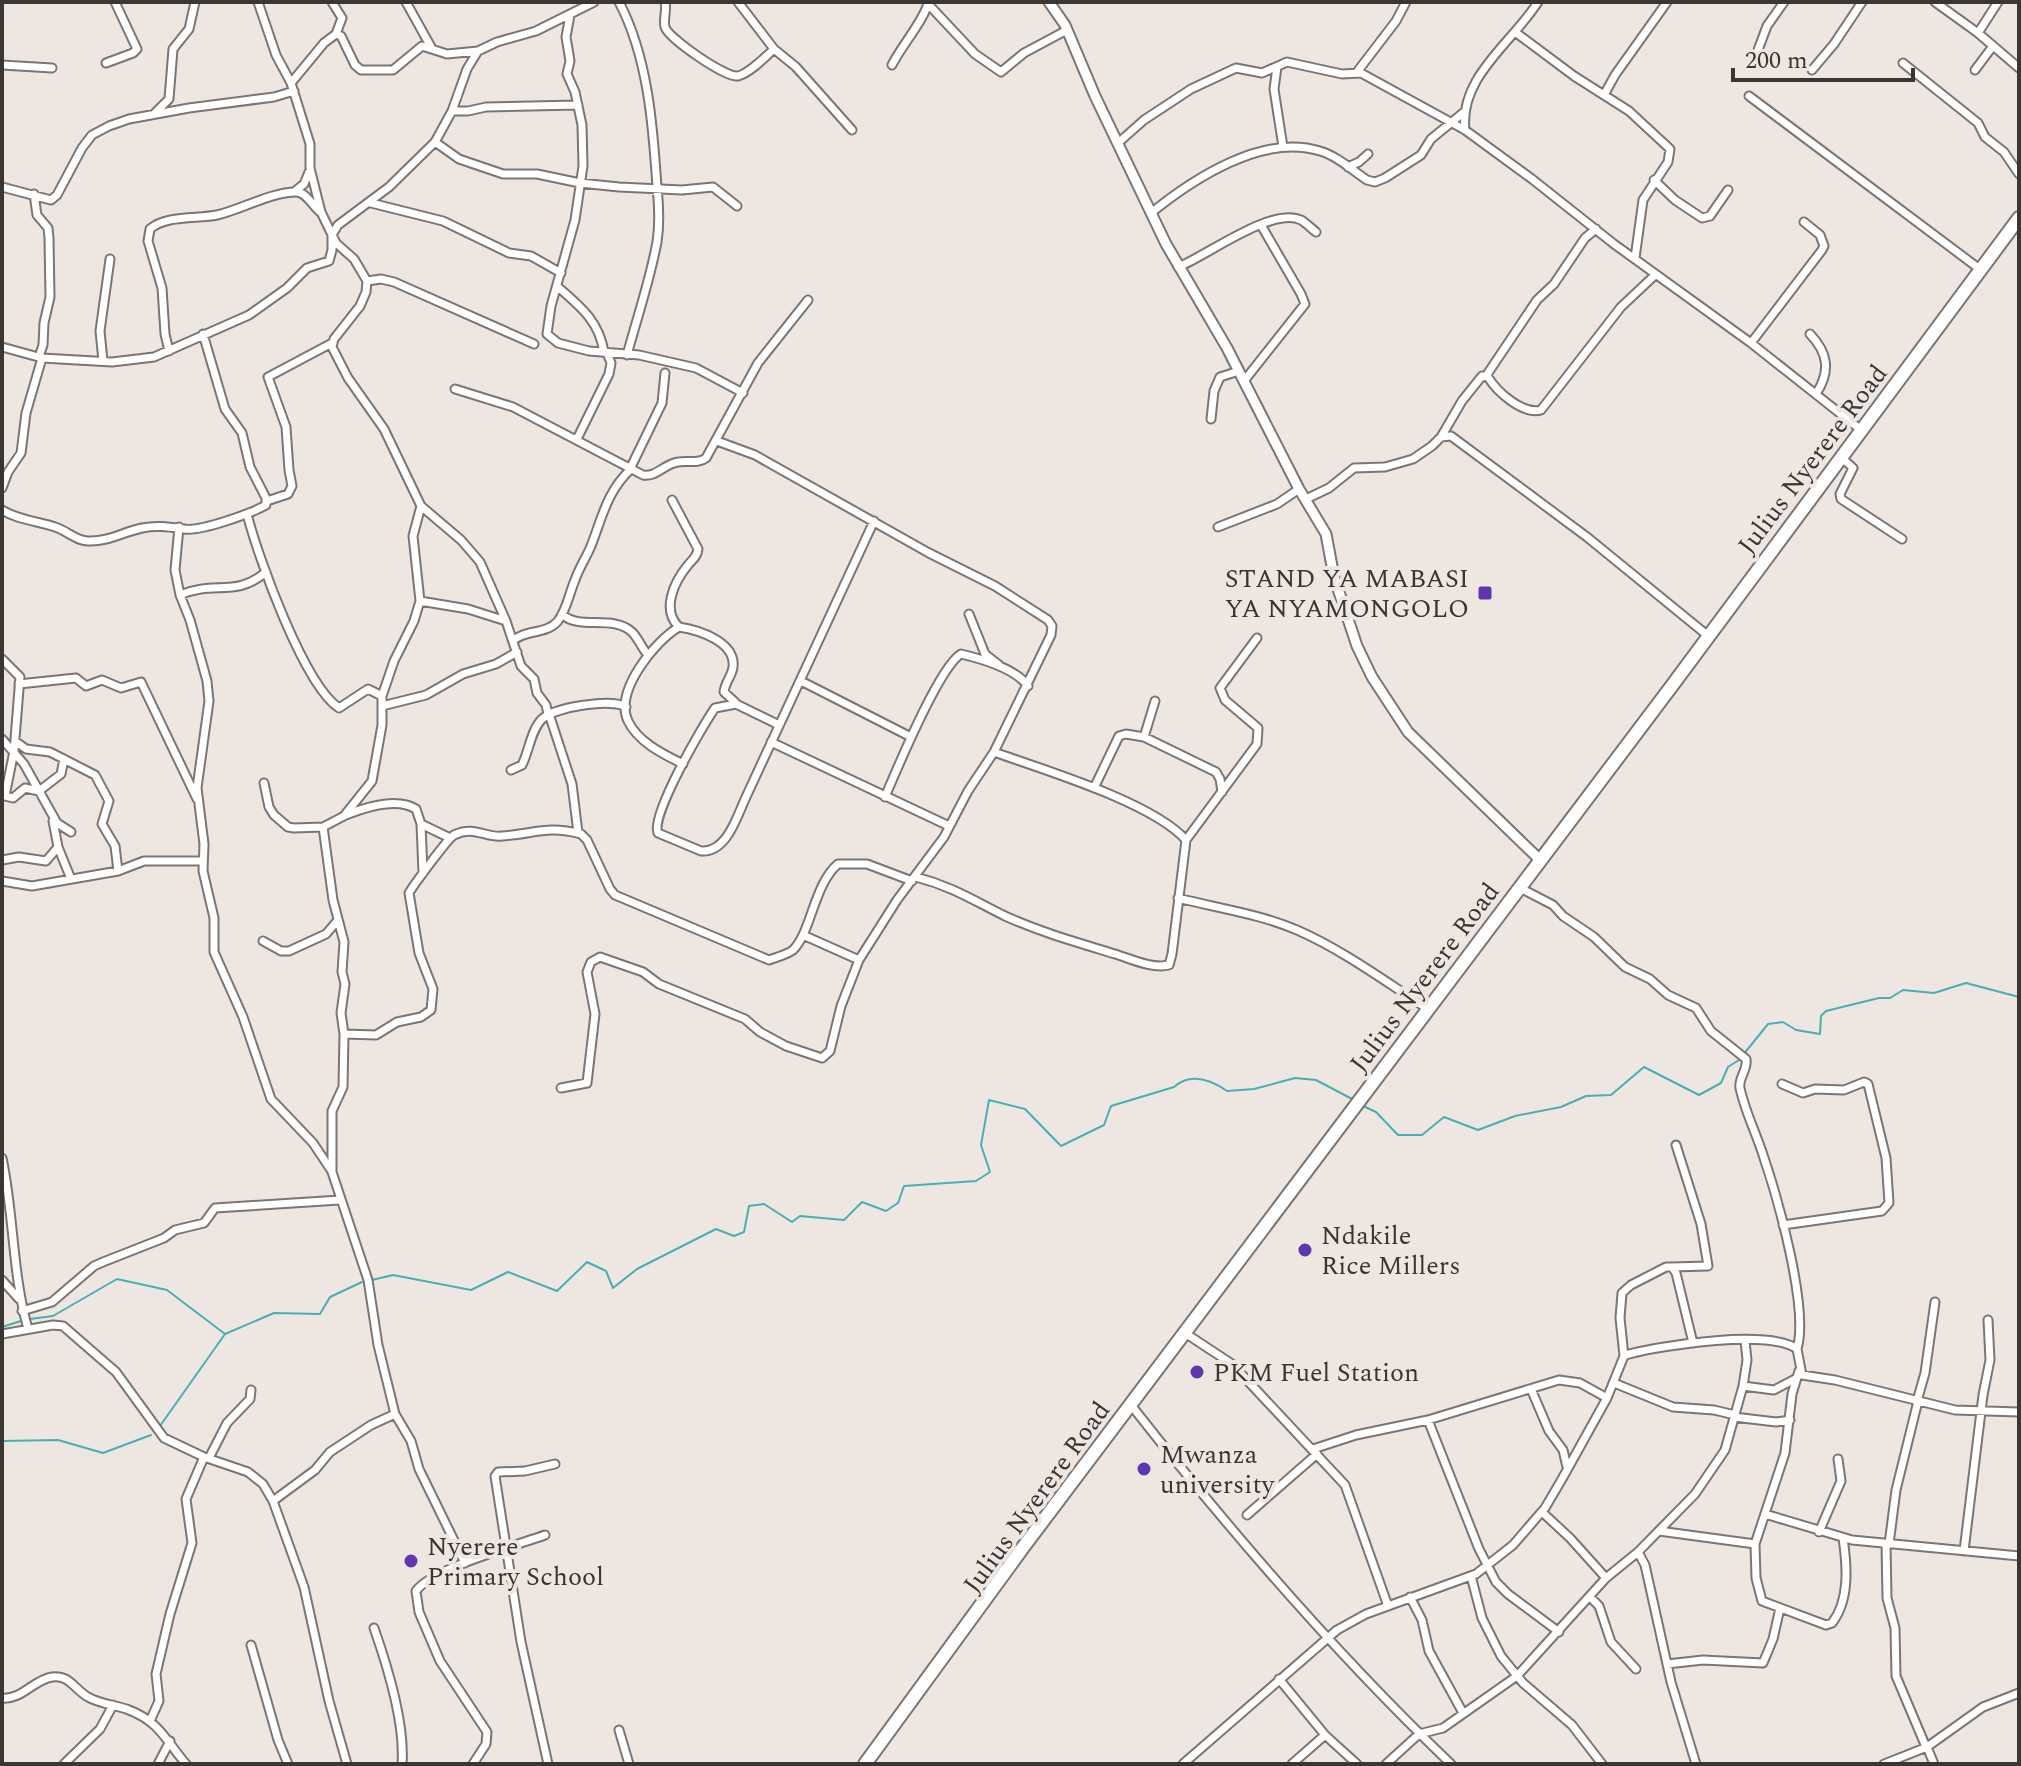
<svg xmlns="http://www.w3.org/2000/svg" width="2021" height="1766" font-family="Spectral,serif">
	<rect width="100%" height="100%" fill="#eee6e1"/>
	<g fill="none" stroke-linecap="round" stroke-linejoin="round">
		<!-- stream -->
		<path stroke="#49afb3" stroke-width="2" d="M1363,1106L1376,1112L1398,1135H1422L1444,1117L1478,1130L1515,1116L1561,1107L1586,1096L1611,1095L1644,1067L1699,1095L1721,1083L1728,1067L1739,1060L1768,1024L1783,1022L1796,1030L1820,1034L1821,1016L1826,1011L1879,998H1890L1903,990L1934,993L1966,983L2019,997
			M372,1280L393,1275L471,1290L508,1272L557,1291L587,1262L606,1271L613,1288L637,1269L716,1229L734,1236L744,1232L749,1206L764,1204L792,1222L800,1216L844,1220L862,1202L886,1211L898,1203L904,1186L976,1181L990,1172L981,1145L989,1100L1025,1109L1061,1146L1104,1125L1111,1106L1174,1087C1191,1072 1211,1080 1227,1091L1254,1089L1295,1078L1316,1080L1354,1100
			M30,1319L53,1316L117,1279L167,1290L225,1334L274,1313L320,1314L330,1297L362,1282
			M2,1327L24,1320
			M160,1426L225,1334
			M2,1441L58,1440L103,1453L151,1435"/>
		<!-- street casing -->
		<g stroke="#7c7571" stroke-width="11">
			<path id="street" d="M258,2L276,55L291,83L310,144V168L321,212L336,243L354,259L367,281L366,292L360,306L334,339L332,347L348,378L384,429L421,506L461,540L480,562L506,621L521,666L534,679L537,693L546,705L548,714
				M332,2L342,18L336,34
				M406,2L431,47
				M619,2C648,57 653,126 657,187C659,206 660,223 657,242C650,280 637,318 627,355
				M665,2C667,10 663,20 665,27C669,39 726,78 738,76C750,73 765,57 774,49L738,2
				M1935,2L1978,33L2019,68
				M929,5L975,54L1001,72L1024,53L1067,30
				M570,15L566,37L570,61L567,74L575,92L582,125L583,166L575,220L551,306L547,334L558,343L589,351L639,355L696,368L743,393
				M1515,32L1574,76L1629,111L1670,149L1668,162L1643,200L1635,258
				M1978,33L1998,2
				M774,49L796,67L852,130
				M1758,50L1767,26L1784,2
				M106,63L133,53L137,49L115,2
				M1903,63L1978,123L1985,137L2004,152L2019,174
				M2,65L52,68
				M892,65C900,48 927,16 928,2
				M1277,67L1274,89L1283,147
				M1812,70L1834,44L1862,2
				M1975,70L1993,46
				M1357,72L1396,21L1406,2
				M291,83L324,43L336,34L341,36L355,65L361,70H393L422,46L447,54L478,51
				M1604,95L1615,75L1667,2
				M1749,96L1981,270
				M452,111H468L486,107L578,105
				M154,114L169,99L173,49L189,29L195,2
				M1465,130C1459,77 1512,43 1538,2
				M435,142L459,159L503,174H537L580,183L619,187L682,190L713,187L737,206
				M1118,143L1144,120L1191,89L1236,68L1262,73L1287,62L1342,74L1361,73L1465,130L1532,179L1614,244L1751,343L1861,430
				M1348,167L1359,162L1368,154
				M1654,180L1675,200L1702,218L1710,216L1728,190
				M2,187L51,200L57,195L82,148L92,135L109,126L129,119L189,108L274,97L294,91
				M294,192L304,184L309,172
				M34,194L37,215L48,228L49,238L50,297L44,323L43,345L39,357
				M371,203L443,221L509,253L531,256L561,273
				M1151,213C1193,179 1263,133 1320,151C1337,156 1352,170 1367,180L1375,182L1385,178L1421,155L1431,139L1463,113
				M1178,267C1205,257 1272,206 1301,220C1306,223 1311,228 1316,232
				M367,281L381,279L394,282L534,344
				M558,287C581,307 599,321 604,352
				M1810,334C1828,353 1831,371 1816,394
				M1751,343L1822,250L1824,246L1820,235L1804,222
				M2,347L42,358
				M169,351L165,334L162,288L148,241L150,229C166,215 197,219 217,215C240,210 271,192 296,192C306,192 312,205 319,211
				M103,361L100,331L110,259
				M1486,376L1537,300L1554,284L1585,238L1596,229
				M1244,381L1305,304L1301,294L1261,225
				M455,389L513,407L643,475C655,477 662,467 674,463C685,459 697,465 706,458L758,363L808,300
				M1211,419L1214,391L1220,377L1239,371
				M1441,437L1462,401L1482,376L1488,377C1497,392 1523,415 1541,410L1621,307L1655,275
				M577,439L609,374L611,363L607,353
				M1841,457L1853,468L1840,494L1841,499L1902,539
				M630,469L662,403L665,373
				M2,488L8,472L21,453L26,413L42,358L112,362L154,357L249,315L287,288L307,268L329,261L332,250V235L338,225L389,187L435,142L452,111L467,69L478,51L497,42L536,31L594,2
				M1306,499L1329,488L1354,468L1385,467L1413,459L1432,446L1441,437L1451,436L1587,537L1707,635
				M672,500L698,549C697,557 693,559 688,565C674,582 661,610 679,627
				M267,501L288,494L292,486L289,470L286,427L268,377L332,343
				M2,510C18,520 37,521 55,527C66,530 76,541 88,541C108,542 123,532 142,528C157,525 169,527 184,529C200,532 252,513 266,505V498L250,467L242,433L225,409L203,334
				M247,514C258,557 304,685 339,708L368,689L382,696
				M179,527L175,570L180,595L190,620L207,681L209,701L197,788L204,844L203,871L214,918V952L243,1017L271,1099L313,1143L331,1170
				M1218,527L1277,504L1299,489
				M180,595C215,580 235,598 266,572
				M420,601L468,609L506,621
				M562,614C579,631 612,614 632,632C638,638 642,648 647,654
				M969,614L985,654L999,665
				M513,641C525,629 546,635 558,621C567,609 569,594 575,580C579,568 586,558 591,546C602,518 607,491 631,469
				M2,659L20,677L14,751L5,796L13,798L25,788L39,791L61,774L64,759
				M801,681L911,737
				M19,684L76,678L86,686L102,680L121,688L141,682L197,799
				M1155,701L1144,737L1216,772L1220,779L1222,792
				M382,706L426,695L463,674L496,664L517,652
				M549,714L572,784L578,833
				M779,725L736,704L715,708C703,725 650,816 658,833L701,851C727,853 737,816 746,797L874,521
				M2,739L24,764L57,823L71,832
				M15,741L26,749L50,752L95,775L109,801L102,824L115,846L118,871
				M771,742L949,826
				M994,752C1044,770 1152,802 1186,840
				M683,764C663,754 638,742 628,721C614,691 655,641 679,627C699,630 736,642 733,667C732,676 725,682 724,692L736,703
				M511,770L522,765C529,751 531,730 542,719C554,707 613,698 626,707
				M264,783L269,807L274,815L288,827L294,828L323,827L344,816L372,781L382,725V696L394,661L414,621L420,601L413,536L421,506
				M1094,788L1119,736L1126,734L1144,737
				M885,797C897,769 939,667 961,654C982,659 1015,668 1028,686
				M346,815C366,807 397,797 416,809L421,824L450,838
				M421,824L423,873
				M323,827L333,900L344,942L342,972L345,984L341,1013L344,1034L343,1087L332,1111V1172L368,1280L378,1345L395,1414L411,1441L419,1469L465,1563
				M58,847L71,879
				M2,860L19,857L46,861L58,847L53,821
				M916,877C951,886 973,900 1005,916C1040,932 1079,943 1115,954C1131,959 1152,969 1169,965L1172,954L1186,840L1257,744L1258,728L1225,700L1220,688L1257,638
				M2,881L32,886L118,871L144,861H202
				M1520,888L1553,905L1563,916L1594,937L1625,967L1650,979L1668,995L1696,1008L1711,1031L1746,1059C1748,1070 1738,1078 1740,1088C1745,1112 1757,1135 1764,1158C1778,1199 1809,1309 1797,1349
				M1178,898C1217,908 1260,914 1297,930C1343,950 1386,982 1428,1009
				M803,935L859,960
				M263,941L281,951H289L326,934L338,920
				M344,1034L376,1035L397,1022L421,1017L431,1010L433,989L419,953L409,893C413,886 448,838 454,835C474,825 485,838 502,836C534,834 547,825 581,834L587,840L610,889L615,895L769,960C777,957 786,955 793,950C811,933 814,884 838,864H867L912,881
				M1782,1084L1803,1093L1815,1089L1844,1090L1864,1082L1868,1084L1886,1158L1889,1203L1882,1211L1783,1225
				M561,1088L587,1083L595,1014L587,972L591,962L600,957L643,972L659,984L745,1019L760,1032L786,1046L822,1058L830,1051L841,1006L859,960L897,900L944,837L968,791L994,752L1051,635L1052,626L1048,620L995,586L929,553L755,455L717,441
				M2,1158C14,1214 12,1273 28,1329
				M1672,1267L1708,1266L1701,1224L1676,1145
				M2,1280L19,1299
				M22,1311L52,1302L94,1266L103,1262L164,1238L175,1230L204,1223L215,1208L340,1200
				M1185,1333L1232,1364L1345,1485L1388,1606
				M2,1334L53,1325L63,1326L116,1372L164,1438L204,1457L248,1472L263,1484L273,1501L304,1587L329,1701L347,1764
				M1624,1356L1620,1318L1622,1293L1631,1285L1666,1267H1672L1676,1273L1693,1343
				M1799,1371L1792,1394L1785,1453L1755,1544L1756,1578L1762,1601L1826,1625L1832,1623C1850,1600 1847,1565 1843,1538
				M1614,1383L1673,1407L1714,1410L1735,1415
				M1743,1386L1774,1390L1795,1379
				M1531,1389L1549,1431L1563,1450L1567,1467
				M1917,1401L1925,1373L1935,1302
				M1131,1405C1230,1531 1335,1653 1451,1764
				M1734,1417L1776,1422L1790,1420
				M1428,1420L1479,1549L1496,1582L1508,1594L1559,1632
				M1313,1449L1356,1435L1428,1420L1559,1380L1580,1383L1607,1398
				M209,1458L227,1423L250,1399L251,1390
				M273,1501L315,1470L330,1452L371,1425L395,1414
				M1542,1512L1570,1538L1606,1578
				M1765,1514L1852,1540L2019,1556
				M1247,1515L1317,1454
				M1659,1531L1755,1544
				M1819,1532L1841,1481L1838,1459
				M1886,1544L1887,1598L1895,1628L1896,1676L1926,1747
				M1889,1544L1896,1490L1918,1401
				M1964,1551L1983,1395L1990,1360L1988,1320
				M1638,1552L1645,1565L1671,1682L1696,1764
				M1471,1576L1482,1618L1501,1656L1523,1683L1572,1725L1602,1764
				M1410,1597L1422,1620L1429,1651L1463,1713
				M1590,1597L1599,1606L1611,1642L1636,1669
				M374,1628C387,1665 405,1725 402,1764
				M251,1645L278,1740L288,1764
				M1667,1664L1703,1660L1763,1663L1773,1639L1780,1608
				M1279,1679L1325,1735L1357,1764
				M2,1698C22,1700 33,1680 52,1677C69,1674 75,1690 88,1697C100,1704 116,1705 129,1710C160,1722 166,1741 186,1764
				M150,1721L159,1701L156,1674L170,1614L192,1543L186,1499L204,1457
				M619,1730L629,1764
				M1927,1747L1934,1764
				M64,1764L100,1729L113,1705
				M158,1764L170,1741
				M473,1764L486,1744L487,1732L440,1661L419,1612L416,1591C431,1569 517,1545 545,1535
				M548,1764L521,1642L495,1476L498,1472L525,1471L555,1464
				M1183,1764L1337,1630L1366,1614L1476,1574L1513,1545L1545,1508L1562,1479L1607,1398L1624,1356L1629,1354C1664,1345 1769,1329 1797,1349L1802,1375L1835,1380L1955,1410L2019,1412
				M1292,1764L1325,1735
				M1386,1764L1419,1734L1443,1728L1517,1676L1606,1578L1638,1552L1695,1494L1725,1450L1743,1386L1747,1360L1745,1341
				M1884,1764L1927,1747L1983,1707L2019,1693"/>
		</g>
		<!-- secondary casing -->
		<g stroke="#7c7571" stroke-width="13">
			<path id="secondary" d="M1049,2L1065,25L1095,96L1166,244L1227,348L1299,489L1326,534L1334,577L1357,646L1372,677L1408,732L1539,859"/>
		</g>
		<!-- highway casing -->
		<g stroke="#7c7571" stroke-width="16">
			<path id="highway" d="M865,1764L1024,1546L1671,687L2019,218"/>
		</g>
		<!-- street -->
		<use href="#street" stroke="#fff" stroke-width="7"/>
		<!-- secondary -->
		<use href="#secondary" stroke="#fff" stroke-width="9"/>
		<!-- highway -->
		<use href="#highway" stroke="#fff" stroke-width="12"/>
	</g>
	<!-- markers -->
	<g fill="#6036ae" stroke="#eee6e1" stroke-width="3">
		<rect x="1477" y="585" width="16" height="16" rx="4"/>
		<circle cx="1305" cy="1250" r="8"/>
		<circle cx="1197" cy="1372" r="8"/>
		<circle cx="1144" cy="1469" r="8"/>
		<circle cx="411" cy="1561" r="8"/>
	</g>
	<g text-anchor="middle" stroke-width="8" stroke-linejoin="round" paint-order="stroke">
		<!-- street labels -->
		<g font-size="26" fill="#393634" stroke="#eee6e1">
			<text transform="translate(1812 459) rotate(-53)" y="9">Julius Nyerere Road</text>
			<text transform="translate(1424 977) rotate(-53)" y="9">Julius Nyerere Road</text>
			<text transform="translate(1036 1497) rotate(-54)" y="9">Julius Nyerere Road</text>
		</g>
		<!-- poi labels -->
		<g font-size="26" fill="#393634" stroke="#eee6e1" text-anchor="start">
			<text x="1469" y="587" text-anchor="end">STAND YA MABASI<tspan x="1469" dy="30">YA NYAMONGOLO</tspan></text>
			<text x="1321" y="1244">Ndakile<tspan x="1321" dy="30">Rice Millers</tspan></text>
			<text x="1213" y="1381">PKM Fuel Station</text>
			<text x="1160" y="1463">Mwanza<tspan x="1160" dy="30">university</tspan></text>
			<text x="427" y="1555">Nyerere<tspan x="427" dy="30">Primary School</tspan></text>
		</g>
	</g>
	<!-- border -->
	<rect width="2021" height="1766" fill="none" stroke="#393634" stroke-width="8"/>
	<!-- scale -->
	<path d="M1733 68v12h180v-12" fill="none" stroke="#393634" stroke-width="4"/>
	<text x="1745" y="68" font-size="24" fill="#393634" stroke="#eee6e1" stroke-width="6" paint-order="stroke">200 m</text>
</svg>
